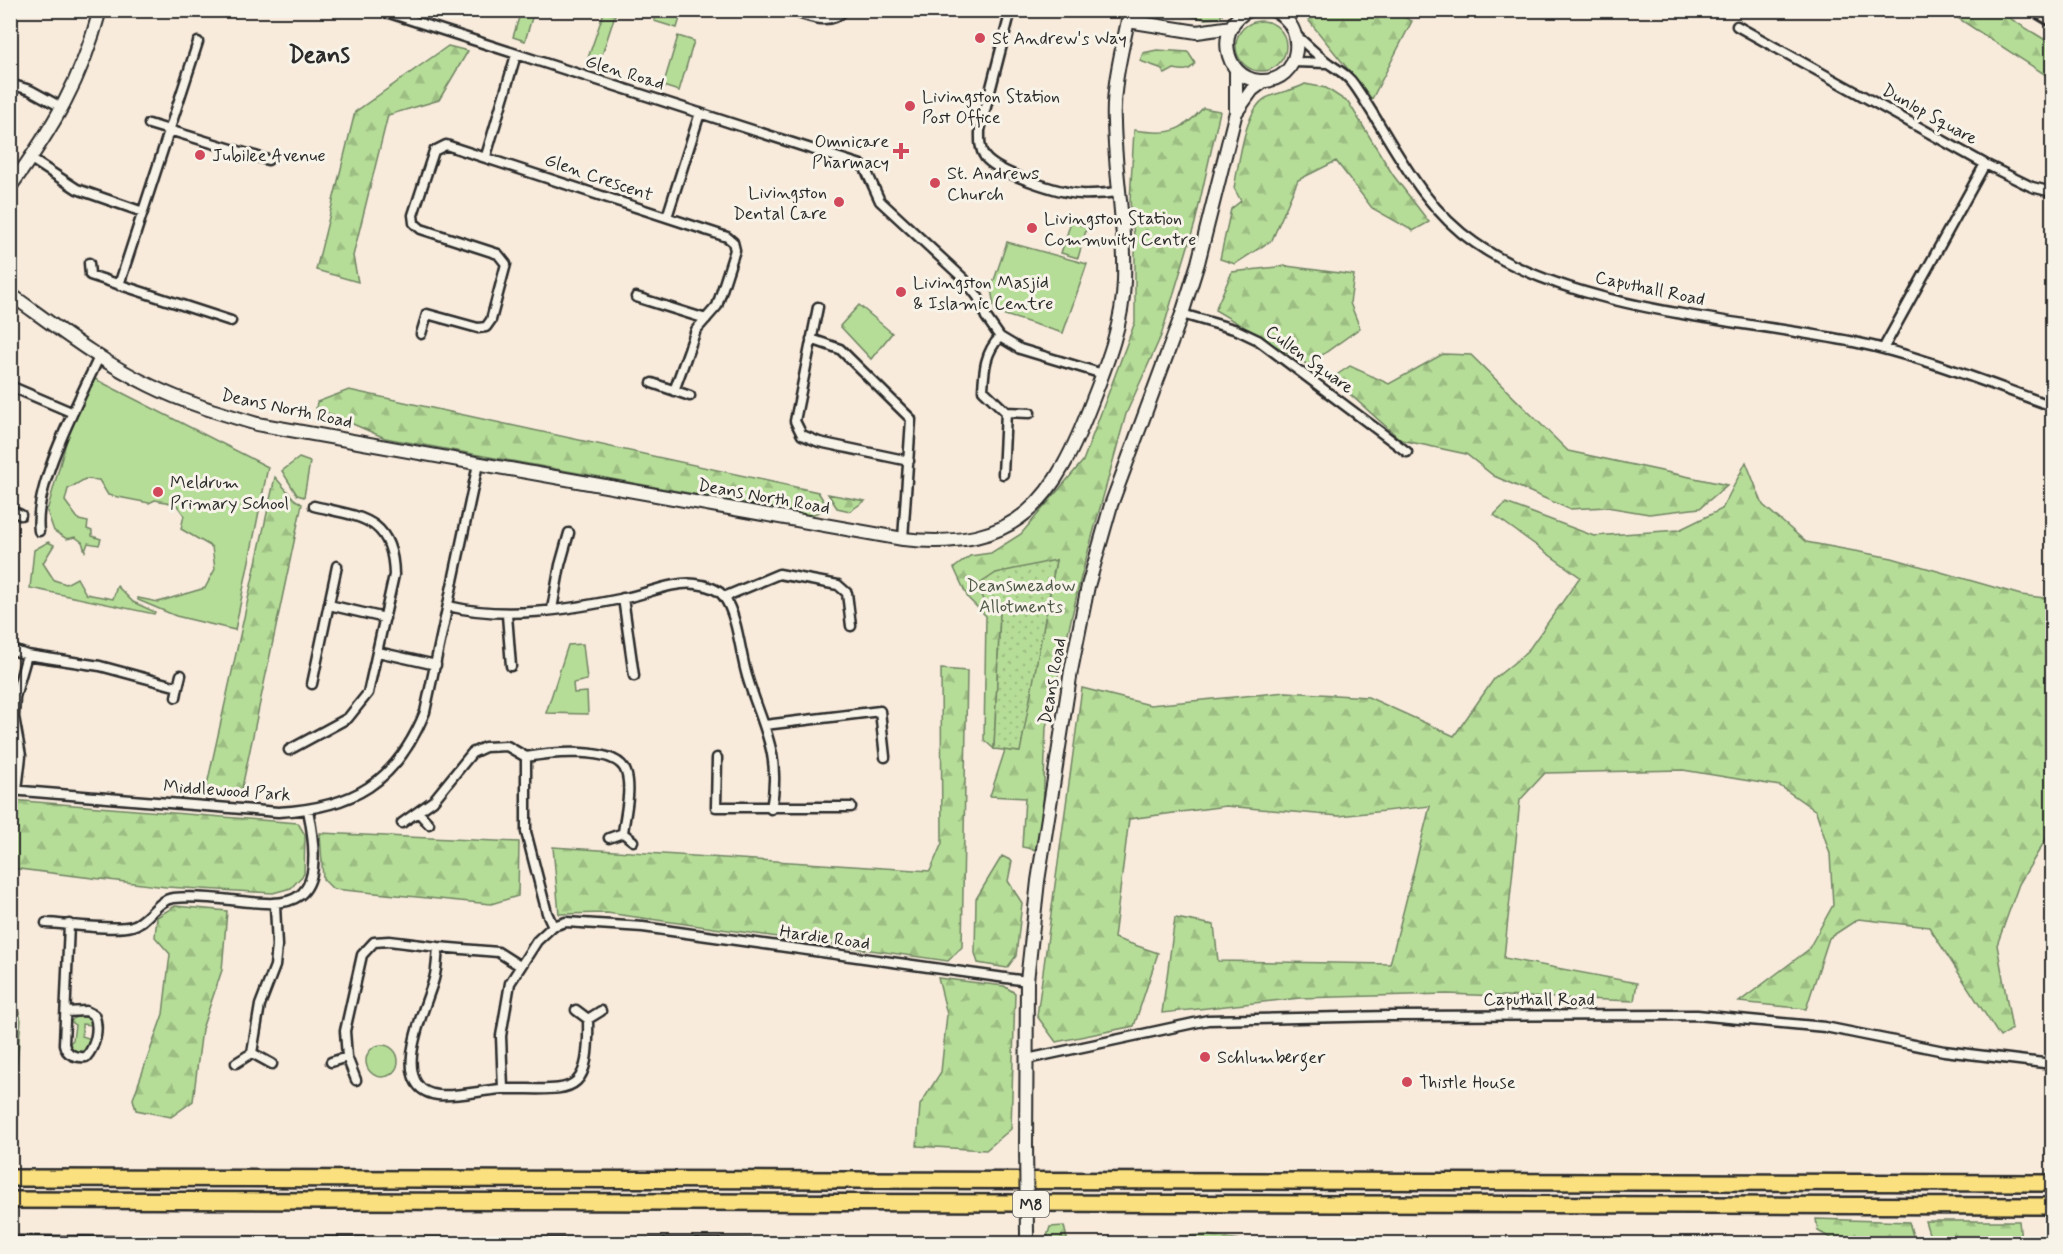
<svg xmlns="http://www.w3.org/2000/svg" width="2063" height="1254" font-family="Mynerve,sans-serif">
	<defs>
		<pattern id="forest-firs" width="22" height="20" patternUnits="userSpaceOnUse" patternTransform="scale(1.5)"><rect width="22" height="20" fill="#b6dd98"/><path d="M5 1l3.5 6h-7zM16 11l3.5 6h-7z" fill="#9dbe83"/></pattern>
		<pattern id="garden-dots" width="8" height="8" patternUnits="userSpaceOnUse" patternTransform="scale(1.5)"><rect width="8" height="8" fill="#b6dd98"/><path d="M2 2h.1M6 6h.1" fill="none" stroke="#9dbe83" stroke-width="1.8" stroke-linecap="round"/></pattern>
	</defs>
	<rect width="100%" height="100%" fill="#f8ebdc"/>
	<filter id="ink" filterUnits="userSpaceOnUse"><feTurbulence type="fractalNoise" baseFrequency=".0167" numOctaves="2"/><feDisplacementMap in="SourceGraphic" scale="12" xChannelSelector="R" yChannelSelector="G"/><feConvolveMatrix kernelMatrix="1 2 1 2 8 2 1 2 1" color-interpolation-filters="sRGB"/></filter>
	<g filter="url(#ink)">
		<!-- green -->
		<path fill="#b6dd98" stroke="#708462" stroke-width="1.5" d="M655,10L682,11L677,28L654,21Z
			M521,11H534L525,41L513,37Z
			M604,12L615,15L599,64L587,61Z
			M678,36L694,41L679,91L663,86Z
			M1071,222L1087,227L1078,258L1061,253Z
			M1007,242L1087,264L1063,333L995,312L991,289Z
			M859,305L892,333L871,359L840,326Z
			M95,379L268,467L235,630L176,616L138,600V598L158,602L205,588L215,569L212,547L181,529L184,515L176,504L155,500L149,503L108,495L99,480L85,479L68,489L65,501L79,520L88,522L87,529L92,531V536L101,539L99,545L88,543L85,551L82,542L75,537L67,539L54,531L47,511L73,418Z
			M299,458L310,462L304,497L297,495L282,471Z
			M48,542L54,545L43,563L54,580L66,584L77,578L86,594L113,599L117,586L133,602L155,612L154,614L30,588L34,550Z
			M583,644L587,680L573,683L574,693L587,692L588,714L546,713L568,645Z
			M77,1016L90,1018L92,1025L82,1024V1036L91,1039L87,1050C79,1053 73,1052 69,1044L73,1040L75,1025L71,1021Z
			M366 1061a16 16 0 1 1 32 0a16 16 0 1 1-32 0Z"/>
		<!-- forest -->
		<path fill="url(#forest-firs)" stroke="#708462" stroke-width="1.5" d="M1167,11L1225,10V11L1219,18L1205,19Z
			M1301,11H1391L1412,21L1372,99Z
			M1947,11H1998L2052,44V82L2049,77Z
			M1236 46a25 25 0 1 1 50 0a25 25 0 1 1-50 0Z
			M448,46L468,51L439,100L388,115L353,256L358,282L316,270L355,112Z
			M1157,50L1188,52L1195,63C1189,72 1184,71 1174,69L1165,74L1160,68L1140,61L1143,53Z
			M1305,84L1326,88L1349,103L1393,175L1429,222L1413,231L1372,208L1336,161L1298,180L1272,240L1235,264L1220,259L1231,209L1241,201L1234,188C1239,165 1244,110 1266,98C1278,92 1293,91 1305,84Z
			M1203,108L1220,111L1195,223L1161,336L1126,414L1081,577L1046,727L1043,811L1037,850L1022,847L1025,798L990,796L1005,750L1019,752L1056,560L984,603L1000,613L994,749L984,740L986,616L968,598L954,568L970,556L991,553L1021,534L1083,461L1135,322V244L1130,201L1134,130C1167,135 1180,134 1203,108Z
			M1286,266L1354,275L1350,303L1360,328L1308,365L1215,310L1232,272Z
			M1443,354L1471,355L1568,451L1727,485L1700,508L1649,514L1607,507L1569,509L1494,476L1466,454L1401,440L1332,378L1350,366L1389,384Z
			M349,390L818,492L829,509L810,515L385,438L316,408L317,402Z
			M1746,462L1763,505L1806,542L1892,558L2021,595L2052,599V829L2019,884L1997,945L2012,1029L2000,1037L1929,927L1858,919L1829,938L1806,1009L1739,1002L1808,950L1833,905L1830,854L1816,811L1780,786L1683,770L1545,773L1520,800L1504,958L1637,983L1634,1001L1447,994L1300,998L1162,1013L1175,918L1214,925L1218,961L1390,964L1430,806L1339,816L1226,806L1129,819L1114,938L1158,953L1134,1026L1056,1042L1037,1016L1082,688L1150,705L1286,692L1368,697L1454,736L1494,679L1527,652L1580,577L1494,515L1506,503L1594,536L1679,530L1722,509Z
			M275,477L294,499L302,504L240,797L205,794Z
			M828,494L865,501L850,511L837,508Z
			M941,669L967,671L962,947L948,961L607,913L559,914L553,847L930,871L942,843Z
			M11,800L298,823L305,835L304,874L291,888L273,893L166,887L11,868Z
			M320,833L519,842L518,896L491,904L333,889L323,879Z
			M1002,856L1012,861L1008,881L1022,903L1016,956L1007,968L978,963L975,953L976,899Z
			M175,906L227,911L222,970L202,1029L193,1101L171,1117L136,1110L133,1099L163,1014L170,954L155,937L157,917Z
			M938,978L1004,986L1015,993L1011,1129L986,1150L917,1146L920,1105L941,1072L947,1014Z
			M11,984L21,1020L11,1127L10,984Z
			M1816,1219L1909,1222L1913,1236L1904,1241L1834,1240L1818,1231Z
			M1925,1221H2019L2021,1241L2017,1244L1932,1243Z
			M1064,1226L1068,1243H1045L1050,1227Z
			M1207,1235L1239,1240V1243H1128L1145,1238Z"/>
		<!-- garden -->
		<path fill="url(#garden-dots)" stroke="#708462" stroke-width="1.5" d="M1056,560L1020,752L994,749L1000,613L984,603L978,585L996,573Z"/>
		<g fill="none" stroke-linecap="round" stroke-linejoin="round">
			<!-- street casing -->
			<g stroke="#2b2b2b" stroke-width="13">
				<path id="street" d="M380,10L861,165L865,168L880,201L964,279L978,297L986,317L1000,337L1020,349L1103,374
					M790,10C807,16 830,27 844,10
					M1011,10L980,130C980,139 979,148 985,157C997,173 1060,193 1081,194C1093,195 1107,193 1119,192
					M1737,26L1985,164L2032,187L2052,192
					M1297,36C1307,45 1317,55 1328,63C1338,70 1348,75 1355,86C1393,141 1418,204 1475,243C1572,311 1738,319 1854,342C1922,356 1987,383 2052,406
					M1293,62L1328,63
					M10,84L30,90L63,108
					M149,124L268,160
					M486,156L516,55
					M31,159L77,189L143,212
					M667,217L700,113
					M89,263L90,275L231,321
					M119,285L198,42
					M636,297L706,319
					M818,307L795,421L802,435L819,442L909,461
					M1182,314L1237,330L1258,340L1407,452
					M421,334L427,314L478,328L486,327L491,320L506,264L498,254L421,229L414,223L413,215L434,151L446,145L727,237L733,242L735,250L717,306L696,330L674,391
					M1000,337C985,352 984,370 983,390L1006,412L1003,474
					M811,339L840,349L911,419L903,539
					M1883,349L1985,164
					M652,383L690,396
					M10,386L71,412
					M1006,412L1030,413
					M10,510L21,515
					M39,531C33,485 80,399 99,357
					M724,597L779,574L838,585L847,593L851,626
					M623,598L634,676
					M329,605L385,618
					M448,606C506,620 567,610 625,598C646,594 674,581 696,584C705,585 719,589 724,597C738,617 740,653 747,676C762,727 782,752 771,809
					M552,609L560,565L569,533
					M507,615L511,666
					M10,649L27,655L100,666L178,687L176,697
					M378,652L436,665
					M312,684L337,566
					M178,687L181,675
					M765,725L880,711L885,757
					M289,750L348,718L368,693L394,575C393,517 360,517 314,506
					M526,757C548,753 617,745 626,772C632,789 625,815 623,833L633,841
					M717,758L716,807H851
					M10,790L278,812C353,808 396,783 425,712L478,464
					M17,790L21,756L14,717L15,697L27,655
					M419,813L429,824
					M402,823L433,801L472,753L485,747L507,746L526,757V832L547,913L553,926
					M609,838L623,833
					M46,923C67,924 114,931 132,926C148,922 157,900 173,898C254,890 336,947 308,810
					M438,947L498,952L520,966
					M576,1010L588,1019C590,1101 571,1088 503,1089L501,1036L510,983L537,941L553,926L566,922L643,927L1027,981
					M66,1012L86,1011L94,1015C100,1028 95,1047 86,1057C76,1058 66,1055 64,1044L69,924
					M588,1019L601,1011
					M1027,1059L1208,1020L1389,1016L1697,1015L1825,1027L1944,1051L2052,1064
					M331,1062L347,1057
					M236,1063L252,1053
					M272,1064L252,1053L260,1005L275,966L277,946L275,905
					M356,1080L347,1057L345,1031L362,955L374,942L389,941L438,947C437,957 437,969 434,979C427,1005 385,1089 438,1095C458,1097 482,1090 503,1089
					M10,1241L809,1244"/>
			</g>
			<!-- secondary casing -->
			<g stroke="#2b2b2b" stroke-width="16">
				<path id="secondary" d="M1250,10C1215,24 1222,78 1260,81C1302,83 1309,25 1273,10
					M1128,21L1197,32L1232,27
					M1237,111L1252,90L1264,81
					M10,187C53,128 81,81 100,10
					M10,294C55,326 99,361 149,385C183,402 220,413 257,424L903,539C1020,552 1055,499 1093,399C1108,361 1123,322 1124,281C1126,228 1115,175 1114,122C1112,84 1123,48 1130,10
					M1026,1145L1027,981L1038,881L1071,671L1088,586L1111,505L1182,314L1198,263L1236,112V70
					M1027,1233V1244"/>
			</g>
			<!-- highway casing -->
			<g stroke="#2b2b2b" stroke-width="20">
				<path id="highway" d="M10,1178L2052,1183
					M10,1200L2052,1206"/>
			</g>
			<!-- street -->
			<use href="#street" stroke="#f7f3e8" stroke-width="8"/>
			<!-- secondary -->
			<use href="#secondary" stroke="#f7f3e8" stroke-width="12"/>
			<!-- highway -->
			<use href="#highway" stroke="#fbe080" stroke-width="15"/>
			<!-- rail -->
			<path stroke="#2b2b2b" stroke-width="3" d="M2022,10L2052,28"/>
			<!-- secondary-bridge casing -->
			<g stroke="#2b2b2b" stroke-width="16" stroke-linecap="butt">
				<path id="secondary-bridge" d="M1026,1145L1027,1233"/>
			</g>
			<!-- secondary-bridge -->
			<use href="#secondary-bridge" stroke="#f7f3e8" stroke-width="12"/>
		</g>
	</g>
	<!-- markers -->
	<g fill="#d1495b" stroke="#f7f3e8" stroke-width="2">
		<circle cx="980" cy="38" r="6"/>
		<circle cx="910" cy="106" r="6"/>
		<path d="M898 142h6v6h6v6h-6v6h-6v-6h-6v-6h6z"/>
		<circle cx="200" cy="155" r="6"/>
		<circle cx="935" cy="183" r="6"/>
		<circle cx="839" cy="202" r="6"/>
		<circle cx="1032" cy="228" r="6"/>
		<circle cx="901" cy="292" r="6"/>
		<circle cx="158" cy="492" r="6"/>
		<circle cx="1205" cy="1057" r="6"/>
		<circle cx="1407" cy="1082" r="6"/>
	</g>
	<g text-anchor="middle" stroke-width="6" stroke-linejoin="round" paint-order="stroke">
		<!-- shield labels -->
		<rect fill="#f7f3e8" stroke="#686764" stroke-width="1.5" x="1013" y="1191" width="36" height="26" rx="4.5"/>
		<g font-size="16" font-weight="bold" fill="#2b2b2b">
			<text x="1031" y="1210">M8</text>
		</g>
		<!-- poi labels -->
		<g font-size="18" fill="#2b2b2b" stroke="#f7f3e8" text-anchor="start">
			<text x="992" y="44">St Andrew's Way</text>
			<text x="922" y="102">Livingston Station<tspan x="922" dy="21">Post Office</tspan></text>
			<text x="889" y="147" text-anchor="end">Omnicare<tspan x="889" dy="21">Pharmacy</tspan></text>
			<text x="212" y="161">Jubilee Avenue</text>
			<text x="947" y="179">St. Andrews<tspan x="947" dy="21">Church</tspan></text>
			<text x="827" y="198" text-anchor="end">Livingston<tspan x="827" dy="21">Dental Care</tspan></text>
			<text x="1044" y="224">Livingston Station<tspan x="1044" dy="21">Community Centre</tspan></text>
			<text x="913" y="288">Livingston Masjid<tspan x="913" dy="21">&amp; Islamic Centre</tspan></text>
			<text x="170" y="488">Meldrum<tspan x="170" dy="21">Primary School</tspan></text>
			<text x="1217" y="1063">Schlumberger</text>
			<text x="1419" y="1088">Thistle House</text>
		</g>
		<!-- street labels -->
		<g font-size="18" fill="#2b2b2b" stroke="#f7f3e8">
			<text transform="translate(625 72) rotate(17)" y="6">Glen Road</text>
			<text transform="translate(1930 114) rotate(29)" y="6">Dunlop Square</text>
			<text transform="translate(599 177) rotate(19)" y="6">Glen Crescent</text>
			<text transform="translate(1650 288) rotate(12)" y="6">Caputhall Road</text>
			<text transform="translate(1310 359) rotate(36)" y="6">Cullen Square</text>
			<text transform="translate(287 408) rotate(12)" y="6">Deans North Road</text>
			<text transform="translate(764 496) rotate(10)" y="6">Deans North Road</text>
			<text transform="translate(1052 681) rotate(-80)" y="6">Deans Road</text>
			<text transform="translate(227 790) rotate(4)" y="6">Middlewood Park</text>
			<text transform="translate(825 937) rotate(8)" y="6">Hardie Road</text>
			<text x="1539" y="1005">Caputhall Road</text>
		</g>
		<!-- park labels -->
		<g font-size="18" fill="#4e5846" stroke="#f7f3e8">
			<text x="1021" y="591">Deansmeadow<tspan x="1021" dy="21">Allotments</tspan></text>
		</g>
		<!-- district labels -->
		<g font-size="24" font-weight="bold" fill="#2b2b2b" stroke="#f7f3e8">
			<text x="319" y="62">Deans</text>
		</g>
	</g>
	<!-- margin -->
	<rect width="2063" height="1254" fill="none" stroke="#f7f3e8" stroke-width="36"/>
	<rect x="18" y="18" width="2027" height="1218" fill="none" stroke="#2b2b2b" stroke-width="2" filter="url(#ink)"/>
</svg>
